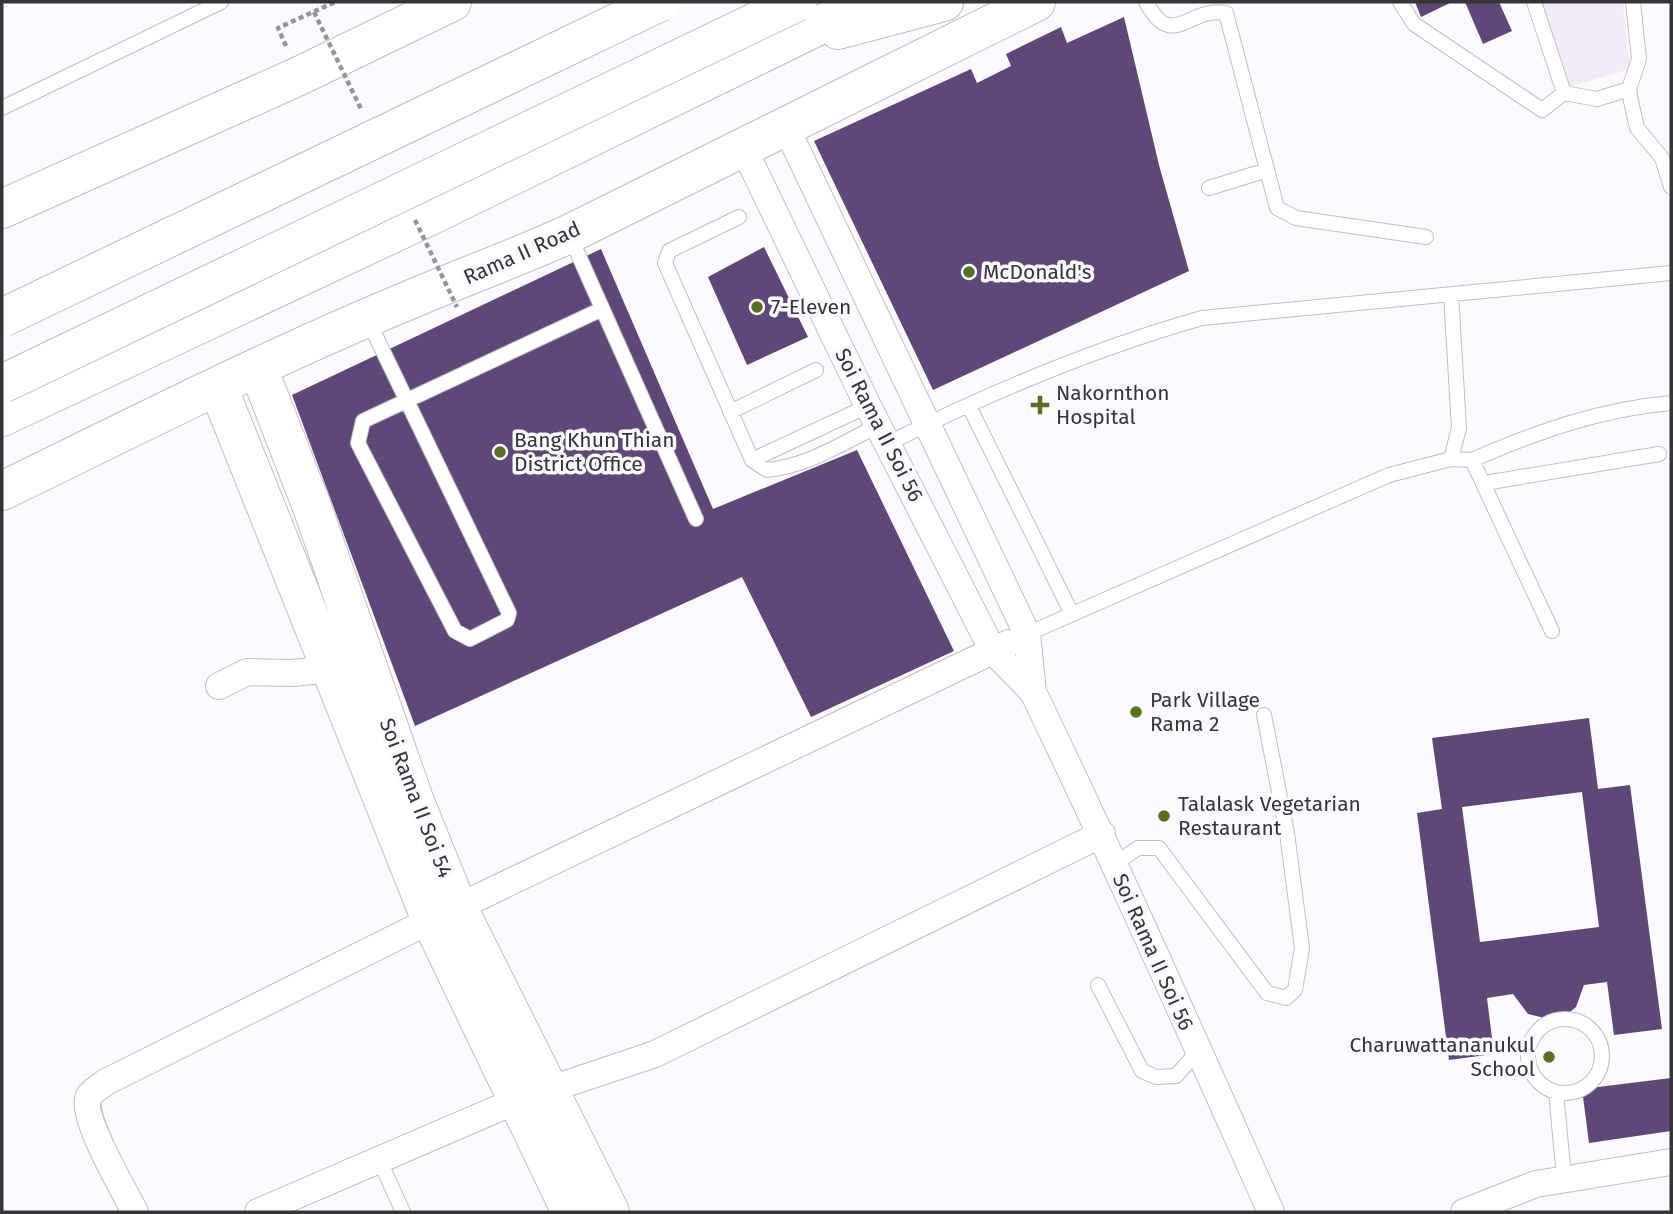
<svg xmlns="http://www.w3.org/2000/svg" width="1673" height="1214" font-family="'Fira Sans',sans-serif">
	<rect width="100%" height="100%" fill="#fcf9ff"/>
	<!-- built -->
	<path fill="#f2ecf9" d="M1541,2H1623L1630,69L1570,87Z"/>
	<!-- building -->
	<path fill="#5e4877" fill-rule="evenodd" d="M1415,2H1452L1421,17Z
		M1465,2H1499L1512,31L1483,44Z
		M1124,17L1159,165L1189,271L933,390L814,141L971,69L977,83L1011,66L1006,54L1061,27L1067,43Z
		M764,247L808,337L747,365L708,277Z
		M601,249L713,509L857,450L954,651L811,717L742,577L415,726L292,395Z
		M1589,718L1598,789L1630,785L1662,1029L1614,1035L1607,982L1584,985L1576,1007L1565,1016L1553,1020L1528,1014L1513,994L1487,998L1494,1054L1449,1060L1417,813L1442,809L1432,738ZM1582,792L1599,927L1480,942L1462,807Z
		M1671,1078V1131L1589,1143L1582,1089Z"/>
	<g fill="none" stroke-linecap="round" stroke-linejoin="round">
		<!-- lane casing -->
		<g stroke="#c1bfc4" stroke-width="16">
			<path id="lane" d="M1146,2C1173,52 1188,6 1226,13L1277,208L1296,218L1426,237
				M1400,2L1414,24L1542,110L1564,93L1534,2
				M1633,2L1639,59L1629,89L1631,101L1637,128L1662,158L1671,187
				M1564,93L1597,99L1629,89
				M2,108L221,2
				M1209,188L1267,170
				M739,217L669,251L665,263L752,460L767,470C808,466 843,443 879,425
				M570,236L696,519
				M1451,294L1459,428L1451,459
				M368,320L509,613L507,620L470,639L455,631L362,451L358,443L363,421L600,310
				M969,406L1071,612
				M730,412L816,370
				M889,443C987,394 1096,348 1202,318L1671,273
				M752,460L868,406
				M1472,460C1536,432 1601,409 1671,403
				M1485,483L1659,454
				M1027,634L1389,475L1451,459L1472,460L1552,631
				M1115,864L1138,848H1159L1267,993L1286,998L1295,990L1302,948L1287,833L1264,715
				M1098,985L1142,1071L1156,1077L1176,1076L1197,1052
				M1528 1056a37 37 0 1 1 74 0a37 37 0 1 1-74 0Z
				M1556,1092L1564,1177
				M379,1159L403,1212"/>
		</g>
		<!-- street casing -->
		<g stroke="#c1bfc4" stroke-width="28">
			<path id="street" d="M743,147L868,406L993,651L1033,692L1027,634L786,127
				M219,686L247,672L292,673L332,669
				M1033,692C1116,864 1193,1038 1271,1212
				M135,1212C125,1192 79,1115 89,1096C92,1091 101,1086 106,1082L431,920L1009,643
				M258,1212L518,1100L655,1054L1102,834
				M1464,1212L1536,1184L1671,1162"/>
		</g>
		<!-- secondary casing -->
		<g stroke="#c1bfc4" stroke-width="40">
			<path id="secondary" d="M2,209L299,76L452,2
				M258,368L312,507L415,802L458,908L610,1212
				M218,387L431,920L571,1212
				M2,491C136,426 269,358 407,301C461,278 516,258 569,234L1036,2"/>
		</g>
		<!-- highway casing -->
		<g stroke="#c1bfc4" stroke-width="40">
			<path id="highway" d="M838,30L944,2
				M2,417L432,215L867,2"/>
		</g>
		<!-- path -->
		<path stroke="#969498" stroke-width="4.5" stroke-dasharray="5 3.5" stroke-linecap="butt" d="M286,46L278,28L335,2"/>
		<!-- lane -->
		<use href="#lane" stroke="#fff" stroke-width="14"/>
		<!-- street -->
		<use href="#street" stroke="#fff" stroke-width="26"/>
		<!-- secondary -->
		<use href="#secondary" stroke="#fff" stroke-width="38"/>
		<!-- highway -->
		<use href="#highway" stroke="#fff" stroke-width="38"/>
		<!-- highway-bridge casing -->
		<g stroke="#c1bfc4" stroke-width="40" stroke-linecap="butt">
			<path id="highway-bridge" d="M2,318L660,2
				M2,384L797,2"/>
		</g>
		<!-- path-bridge -->
		<path stroke="#969498" stroke-width="4.5" stroke-dasharray="5 3.5" stroke-linecap="butt" d="M314,12L362,111
			M415,220L457,307"/>
		<!-- highway-bridge -->
		<use href="#highway-bridge" stroke="#fff" stroke-width="38"/>
	</g>
	<!-- markers -->
	<g fill="#577021" stroke="#fcf9ff" stroke-width="2.5">
		<circle cx="969" cy="272" r="7"/>
		<circle cx="757" cy="307" r="7"/>
		<path d="M1036.5 394.5h7v7h7v7h-7v7h-7v-7h-7v-7h7z"/>
		<circle cx="500" cy="452" r="7"/>
		<circle cx="1136" cy="712" r="7"/>
		<circle cx="1164" cy="816" r="7"/>
		<circle cx="1549" cy="1057" r="7"/>
	</g>
	<g text-anchor="middle" stroke-width="7" stroke-linejoin="round" paint-order="stroke">
		<!-- street labels -->
		<g font-size="21" fill="#353436" stroke="#fcf9ff">
			<text transform="translate(522 253) rotate(-24)" y="7">Rama II Road</text>
			<text transform="translate(879 425) rotate(63)" y="7">Soi Rama II Soi 56</text>
			<text transform="translate(416 798) rotate(69)" y="7">Soi Rama II Soi 54</text>
			<text transform="translate(1153 952) rotate(66)" y="7">Soi Rama II Soi 56</text>
		</g>
		<!-- poi labels -->
		<g font-size="21" fill="#353436" stroke="#fcf9ff" text-anchor="start">
			<text x="983" y="279">McDonald's</text>
			<text x="771" y="314">7-Eleven</text>
			<text x="1056" y="400">Nakornthon<tspan x="1056" dy="24">Hospital</tspan></text>
			<text x="514" y="447">Bang Khun Thian<tspan x="514" dy="24">District Office</tspan></text>
			<text x="1150" y="707">Park Village<tspan x="1150" dy="24">Rama 2</tspan></text>
			<text x="1178" y="811">Talalask Vegetarian<tspan x="1178" dy="24">Restaurant</tspan></text>
			<text x="1535" y="1052" text-anchor="end">Charuwattananukul<tspan x="1535" dy="24">School</tspan></text>
		</g>
	</g>
	<!-- border -->
	<rect width="1673" height="1214" fill="none" stroke="#353436" stroke-width="7"/>
</svg>
